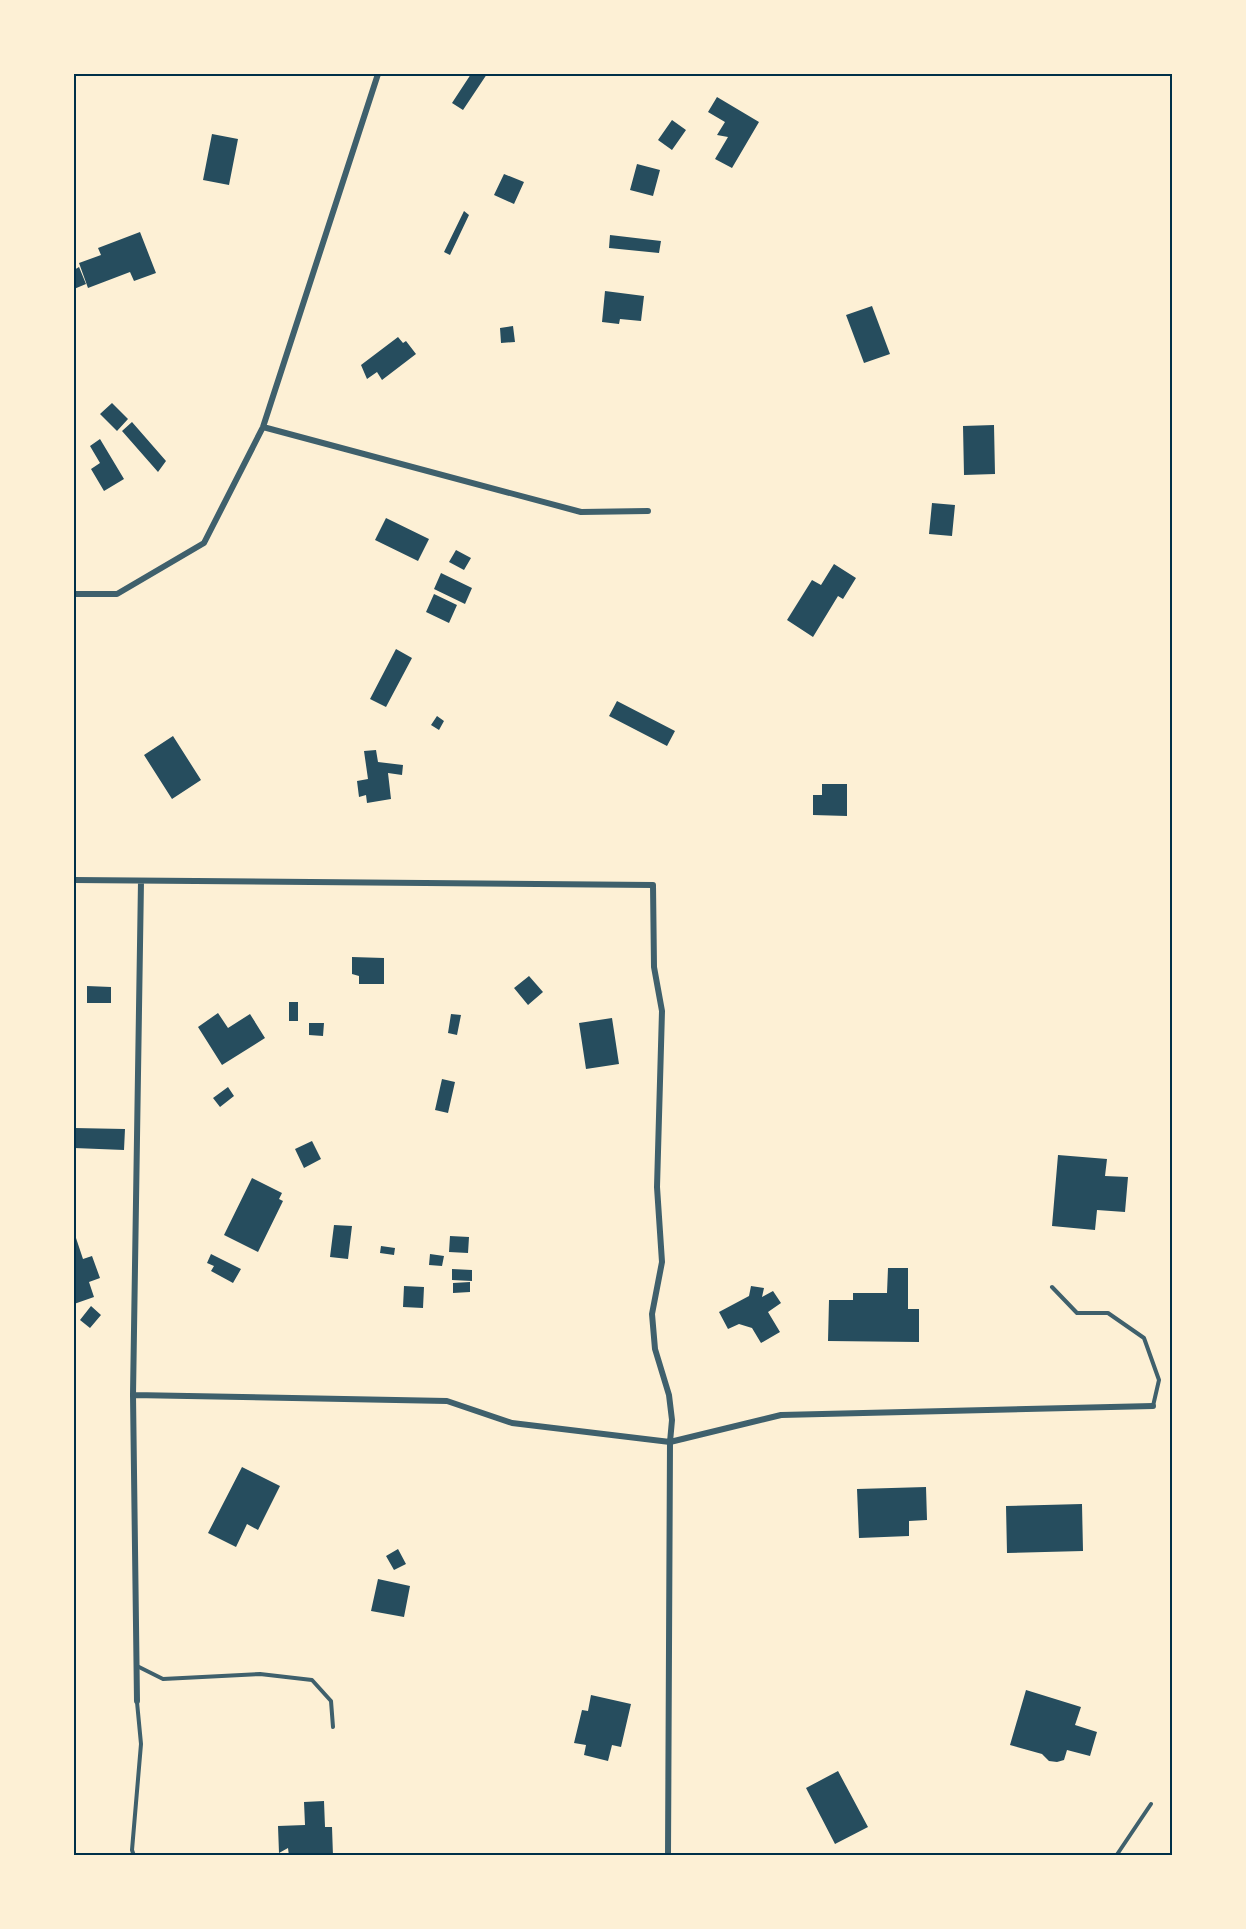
<svg xmlns="http://www.w3.org/2000/svg" width="1246" height="1929" font-family="Raleway,sans-serif">
	<rect width="100%" height="100%" fill="#fdf0d5"/>
	<!-- building -->
	<path fill="#264d5e" d="M471,74H487L463,110L452,103Z
		M717,97L759,122L732,168L715,159L728,137L717,135L725,122L708,112Z
		M672,120L686,130L672,150L658,140Z
		M212,134L238,139L229,185L203,180Z
		M637,164L660,170L653,196L630,190Z
		M504,174L524,182L514,204L494,195Z
		M464,211L469,215L450,255L444,252Z
		M140,232L156,273L134,281L130,272L88,288L79,263L101,255L98,248Z
		M610,235L661,241L659,253L609,248Z
		M79,267L86,284L74,289V270Z
		M605,291L644,296L641,321L620,319L619,324L602,322Z
		M872,306L890,354L864,363L846,315Z
		M513,326L515,342L501,343L500,328Z
		M398,337L403,343L406,341L416,354L382,380L377,372L367,379L361,365Z
		M112,403L128,419L117,431L100,414Z
		M132,422L166,461L158,472L122,431Z
		M994,425L995,474L964,475L963,426Z
		M100,439L124,479L104,491L91,469L100,463L90,446Z
		M932,503L955,505L952,536L929,534Z
		M386,518L429,539L418,561L375,540Z
		M456,550L471,558L464,570L449,562Z
		M834,564L856,578L843,599L838,596L813,637L787,620L812,580L821,585Z
		M441,573L472,588L465,604L434,589Z
		M434,594L457,605L449,623L426,612Z
		M396,649L412,658L386,707L370,699Z
		M617,701L675,731L667,746L609,716Z
		M437,716L444,721L439,730L431,725Z
		M173,736L201,780L172,799L144,755Z
		M376,750L378,762L403,765L402,775L388,773L391,799L367,803L366,795L359,797L357,781L368,779L364,751Z
		M822,784H847V816L813,815V795H822Z
		M352,957L384,958V984H359V976L352,974Z
		M529,976L543,992L528,1005L514,988Z
		M87,986L111,987V1003H87Z
		M289,1002H298V1021H289Z
		M218,1013L228,1028L250,1014L265,1038L222,1065L198,1027Z
		M451,1014L461,1015L457,1035L448,1033Z
		M612,1018L619,1064L586,1069L579,1023Z
		M309,1023H324L323,1036L309,1035Z
		M442,1079L455,1082L448,1113L435,1110Z
		M228,1087L234,1096L220,1107L213,1098Z
		M74,1128L125,1129L124,1150L74,1148Z
		M312,1141L321,1159L304,1168L295,1149Z
		M1058,1155L1107,1159L1105,1176L1128,1177L1125,1212L1097,1210L1095,1230L1052,1226Z
		M252,1178L282,1193L279,1199L283,1201L258,1252L224,1235Z
		M334,1225L352,1226L348,1259L330,1257Z
		M450,1236L469,1237L468,1253L449,1252Z
		M76,1238L83,1259L92,1256L100,1278L89,1282L94,1297L74,1304V1239Z
		M381,1246L395,1248L394,1255L380,1253Z
		M211,1254L241,1269L233,1283L211,1271L214,1266L207,1263Z
		M430,1254L444,1256L442,1266L429,1265Z
		M888,1268H908V1309H919V1342L828,1341L829,1300H853V1293H887Z
		M452,1269L472,1270V1281L452,1280Z
		M470,1282V1292L453,1293V1283Z
		M404,1286L424,1287L423,1308L403,1307Z
		M751,1286L764,1288L762,1297L773,1291L781,1303L768,1312L780,1332L761,1343L752,1328L739,1324L728,1329L719,1312L749,1296Z
		M91,1306L101,1315L90,1328L80,1320Z
		M242,1467L280,1486L258,1530L247,1524L236,1547L208,1533Z
		M926,1487L927,1520L909,1521V1536L859,1538L857,1489Z
		M1082,1504L1083,1551L1007,1553L1006,1506Z
		M398,1549L406,1564L394,1570L386,1556Z
		M378,1579L410,1586L404,1617L371,1611Z
		M1026,1690L1081,1707L1075,1725L1097,1732L1090,1756L1067,1750L1064,1760L1057,1762L1049,1761L1042,1754L1010,1745Z
		M591,1695L631,1704L621,1747L612,1745L608,1761L584,1755L586,1745L574,1743L582,1710L588,1711Z
		M838,1771L868,1827L835,1844L806,1788Z
		M324,1801L325,1827H332L333,1856H289L288,1848L279,1853L278,1826L305,1825L304,1802Z"/>
	<g fill="none" stroke-linecap="round" stroke-linejoin="round">
		<!-- service -->
		<path stroke="#3f606c" stroke-width="4" d="M1052,1287L1077,1313H1108L1144,1338L1159,1380L1153,1406
			M137,1666L163,1679L260,1674L312,1680L331,1701L333,1727
			M134,1856L132,1850L141,1744L137,1702
			M1116,1856L1151,1804"/>
		<!-- minor -->
		<path stroke="#3f606c" stroke-width="6" d="M263,427L581,512L648,511
			M74,594H117L204,543L263,427L378,74
			M74,880L653,885L654,967L662,1011L657,1187L662,1262L652,1314L655,1349L669,1395L672,1420L670,1442L668,1856
			M133,1395L447,1401L512,1423L670,1442L781,1415L1153,1406
			M137,1701L133,1395L141,881"/>
	</g>
	<!-- border -->
	<rect width="1246" height="1929" fill="none" stroke="#fdf0d5" stroke-width="150"/>
	<rect x="75" y="75" width="1096" height="1779" fill="none" stroke="#003049" stroke-width="2"/>
</svg>
